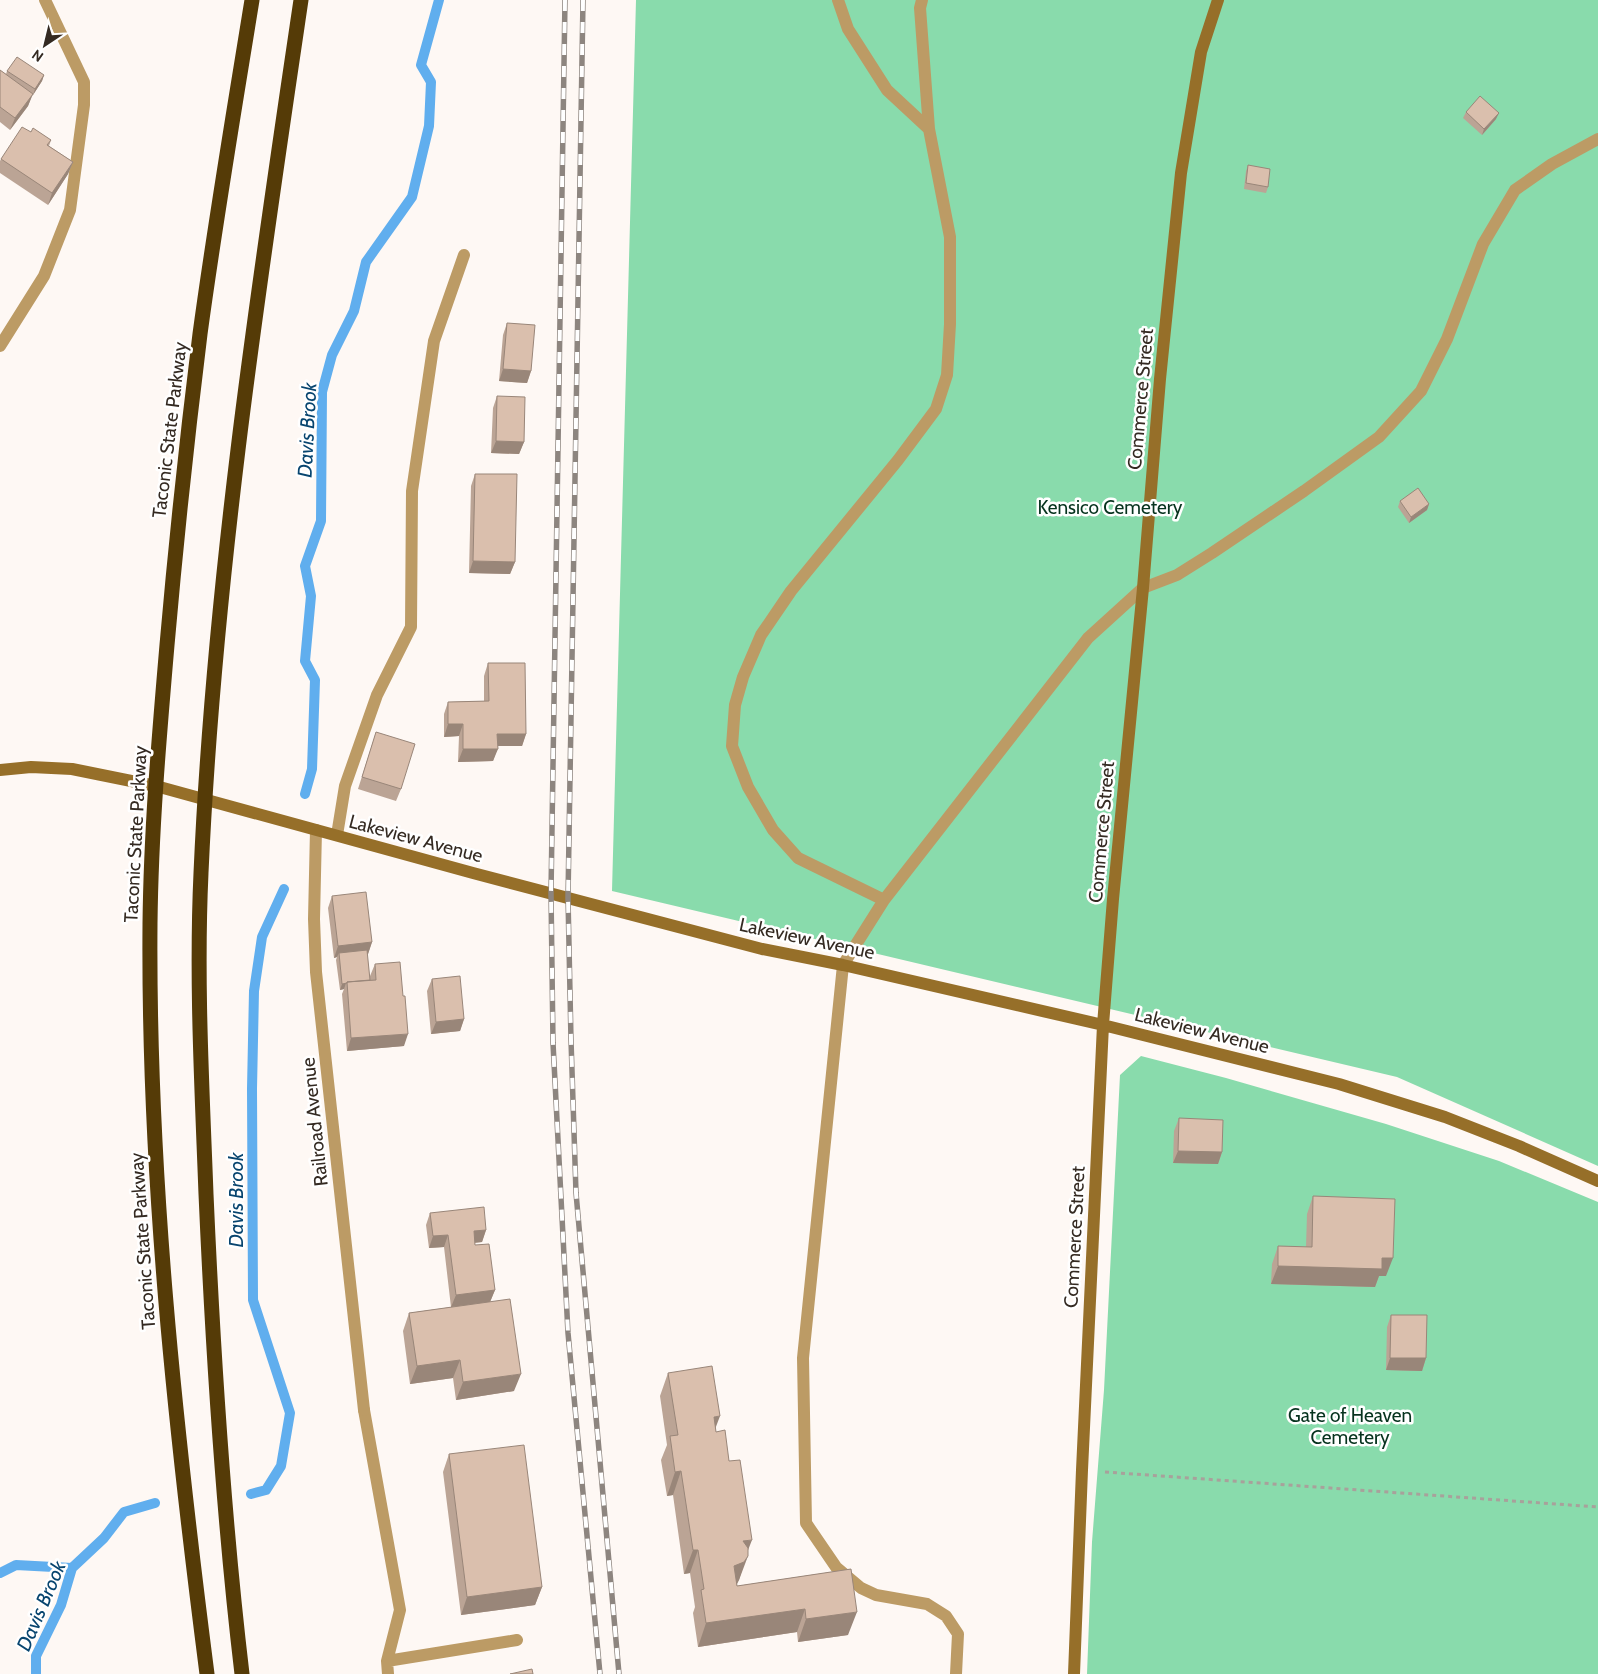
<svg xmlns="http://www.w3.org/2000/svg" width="1598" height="1674" font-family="Cabin,sans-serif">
	<rect width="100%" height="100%" fill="#fef8f4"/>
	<!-- green -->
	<path fill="#89dbac" d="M636,0H1598V1166L1397,1077L612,891Z
		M1141,1056L1226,1078L1386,1124L1499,1161L1598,1202V1674H1087L1092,1542L1104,1390L1120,1075Z"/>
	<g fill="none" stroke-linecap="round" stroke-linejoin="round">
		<!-- stream -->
		<path stroke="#60aeee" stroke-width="10" d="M305,794L312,769L315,680L305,661L311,596L305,566L321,521L322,392L332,355L354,311L366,262L412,197L429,126L431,82L421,65L439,0
			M251,1494L266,1490L281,1466L290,1413L253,1300L252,1089L254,991L262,937L284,889
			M0,1573L16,1565L72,1568
			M36,1674V1656L61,1605L72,1568L104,1538L124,1512L155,1503"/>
		<!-- path -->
		<path stroke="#a8a19b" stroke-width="3" stroke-dasharray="4 4" stroke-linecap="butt" d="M1105,1472L1598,1507"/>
		<!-- lane -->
		<path stroke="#bc9b65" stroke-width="12" d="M838,0L848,29L887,90L929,129
			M337,835L345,786L377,695L411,627L412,491L434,341L464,255
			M884,900L798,858L773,830L748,787L732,746L735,705L743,677L761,635L791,591L898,460L936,409L947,375L950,324V237L929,129L920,8L922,0
			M364,1410L400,1610L387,1661L388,1674
			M387,1661L517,1640
			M956,1674L958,1634L946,1616L927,1604L876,1595L861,1588L836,1567L806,1523L803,1358L843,965L884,900L1088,638L1143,588L1177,575L1212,553L1304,491L1379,437L1421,391L1447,339L1483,244L1515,190L1552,164L1598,139"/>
		<!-- street -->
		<path stroke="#bc9b65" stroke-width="12" d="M0,346L44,276L70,210L84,105V82L45,0
			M316,830L314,919L316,972L364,1410"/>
		<!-- secondary -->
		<path stroke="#966f29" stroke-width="12" d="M0,770L31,767L72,769L156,786L473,873L762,949L843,965L1103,1025L1339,1084L1445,1117L1519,1146L1598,1181
			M1074,1674L1082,1470L1103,1025L1113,899L1143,588L1160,379L1181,173L1201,52L1218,0"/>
		<!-- highway -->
		<path stroke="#553b07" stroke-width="15" d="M207,1674C175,1425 148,1175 150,924C151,831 159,738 167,645C176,542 187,438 200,334C215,223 234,111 252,0
			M242,1674C223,1514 213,1354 206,1194C202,1087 196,980 201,873C214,580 258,290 301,0"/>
		<!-- rail casing -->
		<g stroke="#8d857f" stroke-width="5.5">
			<path id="rail" d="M565,0L551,893L553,1043L568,1333L600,1674
				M583,0L568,898L571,1040L576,1193L619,1674"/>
		</g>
		<!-- rail -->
		<use href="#rail" stroke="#fff" stroke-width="4" stroke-dasharray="11" stroke-linecap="butt"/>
	</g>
	<!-- wall -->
	<path fill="#bba495" d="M0,70L6,74L7,71L44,75L42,81L33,95H32L28,106L10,130L0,122Z
		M1466,112L1496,119L1482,135L1463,118Z
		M31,132L51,140L49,146L73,162L68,174L48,205L0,173V161L1,159Z
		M1248,165L1268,187L1266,193L1244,189L1246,171Z
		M507,323L531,371L527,383L499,381L503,335Z
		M497,396L524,442L519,454L491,453L493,408Z
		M475,474L515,562L510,574L469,573L471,486Z
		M1400,501L1429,504L1427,510L1409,523L1398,507Z
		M488,663L526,734L522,746H498L493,761L458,762L459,736L444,737V714L448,702L484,701V676Z
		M376,732L401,789L396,801L358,789Z
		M332,896L372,942L368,954H367L370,980V976L375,964L404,1046L347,1051L342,994L344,989L340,990L336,960L337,957L334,958L328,908Z
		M432,979L464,1019L460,1031L431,1034L427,991Z
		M1179,1118L1222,1152L1218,1164L1173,1163L1174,1131Z
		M1313,1196L1386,1276H1379L1375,1287L1271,1284L1272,1264L1278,1246L1306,1247L1307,1214Z
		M430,1213L486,1230L482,1242L475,1243V1245L495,1290L490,1302L514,1391L456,1400L453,1378L410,1384L403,1331L409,1313L451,1307L444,1247L429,1248L426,1225Z
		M1391,1315L1426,1358L1422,1371L1386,1370L1387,1327Z
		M668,1373L715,1428L716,1432L729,1461L748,1550L739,1580L737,1583V1586L851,1569L848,1635L798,1642L797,1632L698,1647L693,1613L695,1607L690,1573L684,1574L673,1495L667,1496L661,1460L667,1445L660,1396Z
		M449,1454L542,1587L535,1605L461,1615L443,1472Z"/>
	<!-- shaded-wall -->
	<path fill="#998679" d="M44,75L42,81L33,95L35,89Z
		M33,94L28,106L10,130L15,118Z
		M1499,113L1496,119L1482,135L1484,129Z
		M73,162L68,174L48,205L52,193Z
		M503,369L531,371L527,383L499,381Z
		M496,441L524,442L519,454L491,453Z
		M1429,504L1427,510L1409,523L1411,517Z
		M473,561L515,562L510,574L469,573Z
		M448,724H463L459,736L444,737Z
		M497,734H526L522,746H493Z
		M463,749H498L493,761L458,762Z
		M372,942L368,954L339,957V953L337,957L334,958L338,946Z
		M346,983L344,989L340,990L342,984Z
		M464,1019L460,1031L431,1034L436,1022Z
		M408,1034L404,1046L347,1051L351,1038Z
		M1178,1151L1222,1152L1218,1164L1173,1163Z
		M486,1230L482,1242L469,1243L474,1231Z
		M448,1235L444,1247L429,1248L433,1236Z
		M1382,1258H1393L1386,1276H1379L1375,1287L1271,1284L1278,1266Z
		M495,1290L490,1302L451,1307L456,1295Z
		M1390,1358H1426L1422,1371L1386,1370Z
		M460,1360L453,1378L410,1384L417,1366Z
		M521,1374L514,1391L456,1400L463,1382Z
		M720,1416L711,1440L714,1417Z
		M681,1471L673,1495L667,1496L675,1472Z
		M752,1540L743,1563L748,1556L739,1580L736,1586L734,1564L743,1541Z
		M693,1550H698L690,1573L684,1574Z
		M542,1587L535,1605L461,1615L467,1597Z
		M805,1609L797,1632L698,1647L706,1623Z
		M857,1612L848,1635L798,1642L806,1619Z"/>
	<!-- building -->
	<path fill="#dabfad" stroke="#998679" d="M17,57L44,75L35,89L7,71Z
		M0,70L33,94L15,118L0,107Z
		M1480,96L1499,113L1484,129L1466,112Z
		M22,127L31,132L33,128L51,140L47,145L73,162L52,193L1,159Z
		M1248,165L1270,169L1268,187L1246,183Z
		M507,323L535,325L531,371L503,369Z
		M497,396L525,397L524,442L496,441Z
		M475,474H517L515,562L473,561Z
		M1418,488L1429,504L1411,517L1400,501Z
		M488,663H525L526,734H497L498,749H463V724H448V702L489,701Z
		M376,732L415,744L401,789L362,777Z
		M366,892L372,942L338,946L332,896Z
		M367,950L370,980L347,982V983L342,984L339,953Z
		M400,962L403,996H405L408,1034L351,1038L347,982L376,980L375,964Z
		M460,976L464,1019L436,1022L432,979Z
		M1179,1118L1223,1120L1222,1152L1178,1151Z
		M1313,1196L1395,1199L1393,1258H1382V1269L1278,1266V1246L1312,1247Z
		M484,1207L486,1230L474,1231L475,1245L489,1244L495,1290L456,1295L448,1235L433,1236L430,1213Z
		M510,1299L521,1374L463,1382L460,1360L417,1366L409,1313Z
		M1391,1315H1427L1426,1358H1390Z
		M712,1366L720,1416L714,1417L716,1432L725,1430L729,1461L740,1460L752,1540L743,1541L748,1548V1556L744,1562L734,1566L737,1586L851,1569L857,1612L806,1619L805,1609L706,1623L701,1590L704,1589L698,1550H693L681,1471L675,1472L670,1436L678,1435L668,1373Z
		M524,1445L542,1587L467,1597L449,1454Z
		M532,1669L533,1674H510Z"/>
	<g text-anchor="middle" stroke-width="5" stroke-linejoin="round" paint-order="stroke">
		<!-- street labels -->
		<g font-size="19" fill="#342a22" stroke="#fff">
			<text transform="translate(1140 399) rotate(-85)" y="7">Commerce Street</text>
			<text transform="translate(169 430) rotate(-83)" y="7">Taconic State Parkway</text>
			<text transform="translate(1101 832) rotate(-85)" y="7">Commerce Street</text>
			<text transform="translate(135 834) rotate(-87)" y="7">Taconic State Parkway</text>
			<text transform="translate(416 838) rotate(15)" y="7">Lakeview Avenue</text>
			<text transform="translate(807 938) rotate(12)" y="7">Lakeview Avenue</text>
			<text transform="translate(1202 1030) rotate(14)" y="7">Lakeview Avenue</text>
			<text transform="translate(314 1122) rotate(-96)" y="7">Railroad Avenue</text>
			<text transform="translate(1074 1237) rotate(-87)" y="7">Commerce Street</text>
			<text transform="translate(142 1241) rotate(-94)" y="7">Taconic State Parkway</text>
		</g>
		<!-- park labels -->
		<g font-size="19" fill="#06331e" stroke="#fff">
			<text x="1110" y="514">Kensico Cemetery</text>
			<text x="1350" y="1422">Gate of Heaven<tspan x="1350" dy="22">Cemetery</tspan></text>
		</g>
		<!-- water labels -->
		<g font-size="20" font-style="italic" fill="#08456f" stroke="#fff">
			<text transform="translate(307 430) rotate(-87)" y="7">Davis Brook</text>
			<text transform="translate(236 1200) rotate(-90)" y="7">Davis Brook</text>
			<text transform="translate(41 1606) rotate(-67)" y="7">Davis Brook</text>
		</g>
	</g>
	<!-- north arrow -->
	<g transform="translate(45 45) rotate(215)" stroke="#ffffff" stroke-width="4" paint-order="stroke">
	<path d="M0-4L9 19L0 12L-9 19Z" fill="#342a22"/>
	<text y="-8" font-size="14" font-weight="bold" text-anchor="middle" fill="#342a22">N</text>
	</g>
</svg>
